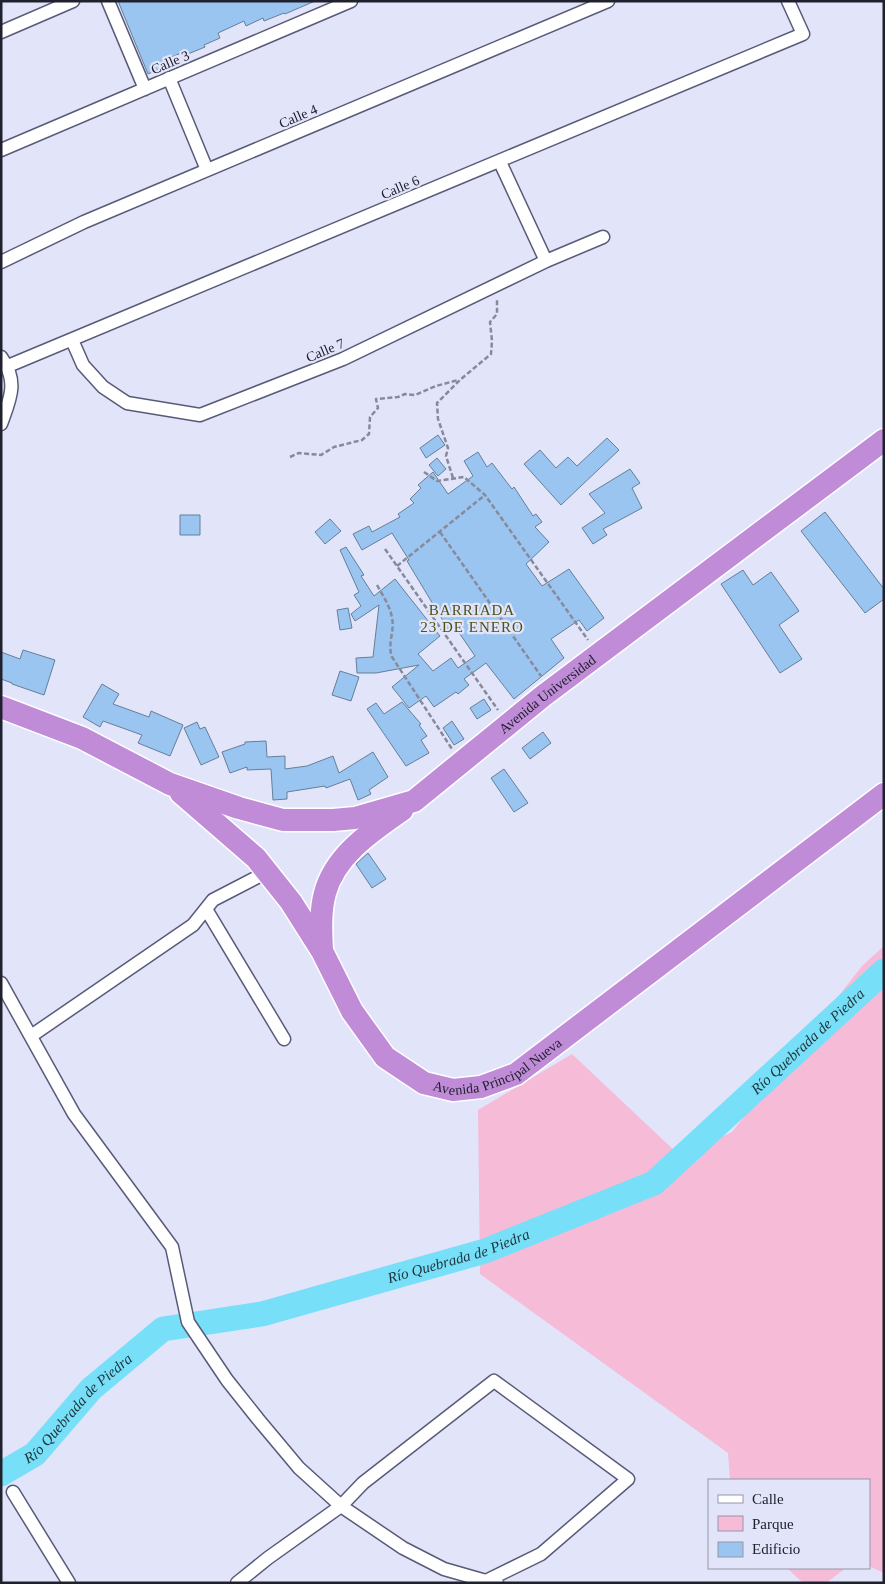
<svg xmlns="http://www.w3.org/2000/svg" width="885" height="1584" font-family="'Times New Roman',serif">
	<rect width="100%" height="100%" fill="#e2e4fa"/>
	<!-- green -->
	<path fill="#f6bbd7" d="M884,946V1573L869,1566V1480H730L728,1453L480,1274L478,1110L572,1054L679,1155L732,1132L862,966Z
		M787,1568H846L826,1583H803Z"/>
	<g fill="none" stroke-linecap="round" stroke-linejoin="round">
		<!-- river -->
		<path stroke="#78dff9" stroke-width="25" id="s1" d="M1,1474L35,1454L91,1389L163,1329L262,1314L485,1251L654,1183L884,971"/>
	</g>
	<!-- building -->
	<path fill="#9ac5f0" stroke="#657f99" d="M118,1H315L285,14L284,13L264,21L263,18L246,26L244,21L218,33L220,38L204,45L205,47L188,54L186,51L162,61L164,67L148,74Z
		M438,435L445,445L426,458L420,448Z
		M607,438L619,450L561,505L524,464L540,450L556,468L568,457L577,466Z
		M478,452L487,467L492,463L512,489L514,487L533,516L536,514L542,522L535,527L549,542L526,564L542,586L569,569L604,618L587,631L579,620L551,639L564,658L514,699L486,663L464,679L469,685L458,694L456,692L434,707L426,696L409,708L392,687L419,665L376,673H357L356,658L373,657L379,605L355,621L351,614L361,606L354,595L359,592L340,550L346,547L364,575L361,576L374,596L395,579L440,636L418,654L433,671L451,658L458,668L475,656L453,624L448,629L407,561L409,560L392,533L362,550L353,534L369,526L372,532L400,517L398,514L414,503L410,499L421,488L418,485L433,472L448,494L473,476L464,461Z
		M437,458L446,469L438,476L429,465Z
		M630,469L640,483L632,488L642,508L603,529L607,535L593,544L582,528L605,513L589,494Z
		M825,512L884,589V599L865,613L801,531Z
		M180,515H200V535H180Z
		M330,519L341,531L325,544L315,532Z
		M743,570L753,585L771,572L799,611L779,625L802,659L780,673L721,584Z
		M348,608L352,628L340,630L337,610Z
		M23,650L55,660L44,695L12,684V683L1,679V652L20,659Z
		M340,671L359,677L351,701L332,695Z
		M102,684L119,694L113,704L149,717L151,711L183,725L170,756L138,743L142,735L103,721L100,727L83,717Z
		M484,699L491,710L477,719L470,708Z
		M402,702L421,724L419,725L427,736L421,740L429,753L406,766L367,709L376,703L384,714Z
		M452,721L464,739L454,745L443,728Z
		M197,722L200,729L205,727L219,757L201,765L184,728Z
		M543,732L551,743L530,759L522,748Z
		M266,741L267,757L285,756V769L307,766L333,756L339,773L373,752L388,777L369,790L371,794L358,800L350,779L326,788L325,786L287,792V799L273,800L271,769L247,770V767L230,773L222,752L245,744V742Z
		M504,769L528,803L514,812L491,778Z
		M368,853L386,879L372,888L356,864Z"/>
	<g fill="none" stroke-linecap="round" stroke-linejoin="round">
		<!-- street casing -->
		<g stroke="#585a78" stroke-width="15">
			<path id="street" d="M108,1L145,89
				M1,32L73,1
				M169,78L207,170
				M1,150L351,1
				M500,162L546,261
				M1,262L84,222L608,1
				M72,340L83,365L103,387L127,403L200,415L343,359L546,261L603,237
				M1,357C19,382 10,399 1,424
				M8,366L803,34L788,1
				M206,909L284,1039
				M1,983L74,1114L172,1247L188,1322L227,1380L258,1419L299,1468L341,1506L403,1548L444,1569L486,1581L497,1583
				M31,1036L193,925L213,900L267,872
				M13,1492L69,1583
				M237,1583L268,1558L341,1506L363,1483L494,1381L628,1479L541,1554L486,1581"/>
		</g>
		<!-- highway casing -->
		<g stroke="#fff" stroke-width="25">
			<g id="highway">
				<path id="s2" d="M1,707L82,738L170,784L239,808L283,820H333L355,818L414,801L543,696L884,440"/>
				<path id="s3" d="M181,793L256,858L291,902L322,951L352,1011L385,1057L424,1083L453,1090L481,1087L516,1074L884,794"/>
				<path d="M322,950C321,932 320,911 325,893C335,855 372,831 402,810"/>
			</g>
		</g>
		<!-- path -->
		<path stroke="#888a9c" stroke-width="2.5" stroke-dasharray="5 2.5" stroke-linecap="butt" d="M290,457L299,453L321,455L334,447L362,440L369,434L370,417L378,408L376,399L398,397L405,394L415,395L436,386L458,380
			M424,472L437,481L464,477L485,495L588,640
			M453,478L446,456L448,448L438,419L437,403L461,379L491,354L492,341L490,322L497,314V300
			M440,532L541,676
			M385,549L498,710
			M397,566L485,495
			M377,585C383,596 390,606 392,618C395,632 387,643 392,657L452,749"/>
		<!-- street -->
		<use href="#street" stroke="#fff" stroke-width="12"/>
		<!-- highway -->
		<use href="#highway" stroke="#c08bd7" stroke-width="22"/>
	</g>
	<g text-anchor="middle" stroke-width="4.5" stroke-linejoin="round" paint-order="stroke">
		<!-- street labels -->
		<g font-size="14" fill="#20212e" stroke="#e2e4fa">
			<text transform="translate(170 62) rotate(-23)" y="5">Calle 3</text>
			<text transform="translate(298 116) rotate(-23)" y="5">Calle 4</text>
			<text transform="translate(400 187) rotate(-23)" y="5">Calle 6</text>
			<text transform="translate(325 350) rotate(-23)" y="5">Calle 7</text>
			<text dy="5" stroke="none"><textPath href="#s2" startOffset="609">Avenida Universidad</textPath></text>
			<text dy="5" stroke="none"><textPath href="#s3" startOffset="464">Avenida Principal Nueva</textPath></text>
		</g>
		<!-- neighbourhood labels -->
		<g font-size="15" letter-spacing="1" fill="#495117" stroke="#e2e4fa">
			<text x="472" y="615">BARRIADA<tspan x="472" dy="17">23 DE ENERO</tspan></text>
		</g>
		<!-- water labels -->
		<g font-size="15" font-style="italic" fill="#1c3339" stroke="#e2e4fa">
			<text dy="5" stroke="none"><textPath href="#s1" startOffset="942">Río Quebrada de Piedra</textPath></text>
			<text dy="5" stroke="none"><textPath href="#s1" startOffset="524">Río Quebrada de Piedra</textPath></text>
			<text dy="5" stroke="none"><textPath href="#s1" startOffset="102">Río Quebrada de Piedra</textPath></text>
		</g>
	</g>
	<!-- border -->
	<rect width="885" height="1584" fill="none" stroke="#20212e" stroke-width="5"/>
	<!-- legend -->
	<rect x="708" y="1479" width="162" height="90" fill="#e2e4fa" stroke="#9496a8"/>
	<rect x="718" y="1495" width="25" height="8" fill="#ffffff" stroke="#9496a8"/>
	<text x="752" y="1504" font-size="15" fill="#20212e">Calle</text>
	<rect x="718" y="1516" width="25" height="15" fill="#f6bbd7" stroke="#9496a8"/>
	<text x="752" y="1529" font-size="15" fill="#20212e">Parque</text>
	<rect x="718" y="1542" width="25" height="15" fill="#9ac5f0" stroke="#9496a8"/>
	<text x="752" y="1554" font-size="15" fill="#20212e">Edificio</text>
</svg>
